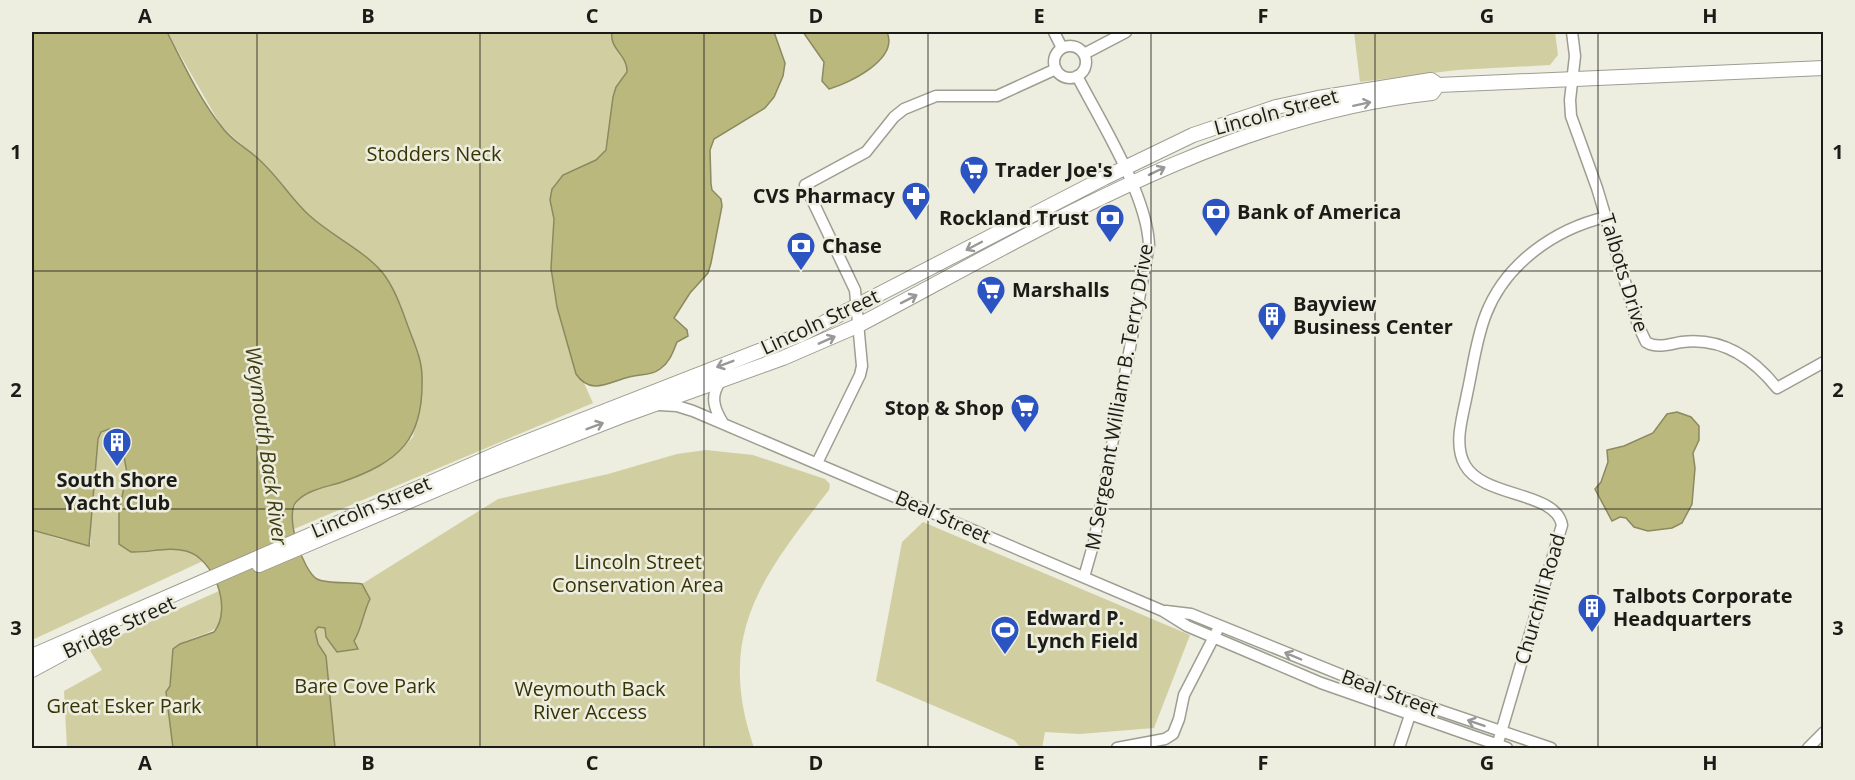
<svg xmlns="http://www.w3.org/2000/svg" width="1855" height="780" font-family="'Open Sans',sans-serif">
	<rect width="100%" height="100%" fill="#edede0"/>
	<!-- green -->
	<path fill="#d1cfa2" d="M167,32H612L611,37L626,60L627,73C621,84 615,93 612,106C608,121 613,140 604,152C591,171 565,165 552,189L554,219L551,268L557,307L576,374L584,383L593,403L294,529L291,517L297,501L312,491L342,482L394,456L413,437L421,392L419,354L400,303L383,273L312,218L265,166L221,126Z
		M1354,32H1555L1558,55L1550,65L1457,70L1360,82Z
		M109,429L115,431L121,440L127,473L119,511V544L137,552L176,548L189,552L203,561L32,640V530L62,540L91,543L90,518L98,439L101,432Z
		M706,450L753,455L825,479L830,484L829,490C762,577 715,634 754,748H335L326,656L318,644L315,631L318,627L325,628L337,652L358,649L354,641L370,599L362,584L498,499L608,474L677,454Z
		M923,522L1190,635L1154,728L1080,734L1045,732L1042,748H1021L1014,740L876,681L902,542Z
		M219,591C233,642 200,627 173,649L170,687L166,692L173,748H67L64,691L102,670L89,649Z"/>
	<!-- water -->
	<path fill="#bbb87e" stroke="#8b895f" stroke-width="1.5" d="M32,32H167C183,63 199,98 221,126C230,139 243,146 255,156C276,173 290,198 310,216C332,236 362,249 382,272C395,288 402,310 409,329C415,345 422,360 422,377C424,440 399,462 342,482C327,487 309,489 297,501C283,514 303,571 317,579C326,584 350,582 362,584L370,599C363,613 362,628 354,641L358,649L337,652L326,637L325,628L318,627L315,631L318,644L326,656L335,748H173L166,692L170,686L173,649L180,644L214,632C233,609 214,558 186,551C167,546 150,553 131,552L119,544V511L127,473L121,440L115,431L109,429L101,432L98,439L89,546L32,530Z
		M612,32H774L785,63L783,76L774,97L765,108L714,139L710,150L711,184L712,190L721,199L722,206L711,263L708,273L690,293L674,318L687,330L688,336L677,342C673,352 670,362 660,369C651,376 640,374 629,377C609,382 591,396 576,374L557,307L551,268L554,219L550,200L552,189L563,175L596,160L606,150L613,97L616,87L627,72C628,55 609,49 612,32Z
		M803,32H887C899,59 850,83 829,89L822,81L824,62Z
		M1677,412L1691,417L1699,426V440L1693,453L1695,468L1692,504L1682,523L1672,528L1648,531L1634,527L1626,518L1620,517L1612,521L1595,489L1601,482L1608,462L1607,450L1624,446L1653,433L1667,414Z"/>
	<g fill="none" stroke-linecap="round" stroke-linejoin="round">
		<!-- minor casing -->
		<g stroke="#9e9d91" stroke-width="13">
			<path id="minor" d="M1054,32L1062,48
				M1572,32L1575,56L1570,100L1571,116L1597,188L1638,325L1646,342C1657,349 1669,344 1682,342C1722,337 1753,358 1777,388L1824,362
				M1054 62a16 16 0 1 1 32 0a16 16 0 1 1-32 0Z
				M1084,54L1126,32
				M1077,76C1101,122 1147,195 1149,245L1094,542L1084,577
				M720,382C710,396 714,409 723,423
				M659,405L677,406L693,411L1163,611L1187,626L1321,683L1507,748
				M817,463L860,375L862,366L855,290L805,185L866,152L894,117L904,109L936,96H997L1056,69
				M1166,611L1191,614L1374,688L1551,748
				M1497,746L1562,525C1556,491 1483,498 1465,465C1453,444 1463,416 1467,394C1473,367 1476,339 1486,314C1506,263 1555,229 1606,217
				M1117,748L1165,739L1173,734L1179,719L1184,695L1217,631
				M1399,748L1412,709
				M1808,748L1824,732"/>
		</g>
		<!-- major casing -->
		<g stroke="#9e9d91" stroke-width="16">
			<path id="major" d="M259,565L473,474L622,416L783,358L857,326C1040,230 1223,115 1432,93L1438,85
				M32,656L508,449L800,335L1104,178L1193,135L1276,107L1318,98L1431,80L1438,85L1824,68
				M32,670L93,637"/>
		</g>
		<!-- minor -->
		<use href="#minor" stroke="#fff" stroke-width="10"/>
		<!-- major -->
		<use href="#major" stroke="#fff" stroke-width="14"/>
	</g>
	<!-- one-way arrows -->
	<defs><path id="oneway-shaft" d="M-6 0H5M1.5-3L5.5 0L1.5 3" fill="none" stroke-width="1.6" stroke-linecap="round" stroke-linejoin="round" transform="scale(1.5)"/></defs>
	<g stroke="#989897">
		<use href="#oneway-shaft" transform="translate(1362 104) rotate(-12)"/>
		<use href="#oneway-shaft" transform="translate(1157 171) rotate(-26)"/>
		<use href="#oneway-shaft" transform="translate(974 246) rotate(152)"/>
		<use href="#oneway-shaft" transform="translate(909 299) rotate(-27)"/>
		<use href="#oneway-shaft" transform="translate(827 340) rotate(-24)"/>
		<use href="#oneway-shaft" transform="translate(725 364) rotate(159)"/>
		<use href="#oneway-shaft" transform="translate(595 426) rotate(-21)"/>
		<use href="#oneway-shaft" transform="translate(1293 656) rotate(-157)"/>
		<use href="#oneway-shaft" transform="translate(1476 723) rotate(-161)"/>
	</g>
	<!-- grid -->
	<path fill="none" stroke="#1b1b17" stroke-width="1.5" stroke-opacity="0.55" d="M257,32V748M480,32V748M704,32V748M928,32V748M1151,32V748M1375,32V748M1598,32V748M32,271H1824M32,509H1824"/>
	<!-- icons -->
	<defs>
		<g id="supermarket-pin" transform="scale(1.5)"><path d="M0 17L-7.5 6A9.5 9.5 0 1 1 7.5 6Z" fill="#2b53c2" stroke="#edede0"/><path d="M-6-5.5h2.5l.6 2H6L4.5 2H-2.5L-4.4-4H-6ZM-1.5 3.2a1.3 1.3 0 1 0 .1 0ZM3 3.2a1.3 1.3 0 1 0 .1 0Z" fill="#fff"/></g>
		<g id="pharmacy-pin" transform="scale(1.5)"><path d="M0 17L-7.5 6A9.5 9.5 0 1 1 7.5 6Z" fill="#2b53c2" stroke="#edede0"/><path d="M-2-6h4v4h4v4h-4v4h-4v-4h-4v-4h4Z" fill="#fff"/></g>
		<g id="bank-pin" transform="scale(1.5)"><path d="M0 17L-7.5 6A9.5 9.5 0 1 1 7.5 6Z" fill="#2b53c2" stroke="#edede0"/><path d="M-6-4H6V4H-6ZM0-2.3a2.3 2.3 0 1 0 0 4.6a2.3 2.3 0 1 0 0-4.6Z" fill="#fff"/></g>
		<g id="building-pin" transform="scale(1.5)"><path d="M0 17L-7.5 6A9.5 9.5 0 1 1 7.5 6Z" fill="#2b53c2" stroke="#edede0"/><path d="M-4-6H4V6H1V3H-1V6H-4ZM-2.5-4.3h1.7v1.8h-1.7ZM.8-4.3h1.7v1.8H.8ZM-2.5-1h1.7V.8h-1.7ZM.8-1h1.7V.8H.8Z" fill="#fff"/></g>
		<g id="stadium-pin" transform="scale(1.5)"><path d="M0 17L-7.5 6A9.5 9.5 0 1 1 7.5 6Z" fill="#2b53c2" stroke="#edede0"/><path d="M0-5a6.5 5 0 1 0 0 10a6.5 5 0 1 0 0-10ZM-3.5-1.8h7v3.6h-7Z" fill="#fff"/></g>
	</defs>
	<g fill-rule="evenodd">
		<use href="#supermarket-pin" x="974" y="170"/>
		<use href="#pharmacy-pin" x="916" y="196"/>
		<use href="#bank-pin" x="1216" y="212"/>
		<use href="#bank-pin" x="1110" y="218"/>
		<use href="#bank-pin" x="801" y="246"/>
		<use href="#supermarket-pin" x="991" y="290"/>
		<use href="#building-pin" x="1272" y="316"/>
		<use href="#supermarket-pin" x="1025" y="408"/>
		<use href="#building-pin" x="117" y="442"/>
		<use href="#building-pin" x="1592" y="608"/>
		<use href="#stadium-pin" x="1005" y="630"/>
	</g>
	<g text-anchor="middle" stroke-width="5" stroke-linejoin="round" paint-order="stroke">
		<!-- street labels -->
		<g font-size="20" fill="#1b1b17" stroke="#edede0">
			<text transform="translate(1276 112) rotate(-15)" y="7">Lincoln Street</text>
			<text transform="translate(1624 273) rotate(73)" y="7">Talbots Drive</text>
			<text transform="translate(820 322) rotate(-25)" y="7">Lincoln Street</text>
			<text transform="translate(1119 397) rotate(-80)" y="7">M Sergeant William B. Terry Drive</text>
			<text transform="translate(371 507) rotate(-23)" y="7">Lincoln Street</text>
			<text transform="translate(943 517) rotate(24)" y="7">Beal Street</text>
			<text transform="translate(1540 599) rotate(-74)" y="7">Churchill Road</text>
			<text transform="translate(119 627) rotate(-25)" y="7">Bridge Street</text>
			<text transform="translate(1390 693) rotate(20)" y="7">Beal Street</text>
		</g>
		<!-- park labels -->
		<g font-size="20" fill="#373404" stroke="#edede0">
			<text x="434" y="161">Stodders Neck</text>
			<text x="638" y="569">Lincoln Street<tspan x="638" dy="23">Conservation Area</tspan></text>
			<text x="365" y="693">Bare Cove Park</text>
			<text x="590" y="696">Weymouth Back<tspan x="590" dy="23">River Access</tspan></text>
			<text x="124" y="713">Great Esker Park</text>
		</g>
		<!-- poi labels -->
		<g font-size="20" font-weight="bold" fill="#1b1b17" stroke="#edede0" text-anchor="start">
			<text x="995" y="177">Trader Joe's</text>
			<text x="895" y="203" text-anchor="end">CVS Pharmacy</text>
			<text x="1237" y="219">Bank of America</text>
			<text x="1089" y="225" text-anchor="end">Rockland Trust</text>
			<text x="822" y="253">Chase</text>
			<text x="1012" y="297">Marshalls</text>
			<text x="1293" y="311">Bayview<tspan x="1293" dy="23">Business Center</tspan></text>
			<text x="1004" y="415" text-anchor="end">Stop &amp; Shop</text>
			<text x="117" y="487" text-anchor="middle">South Shore<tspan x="117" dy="23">Yacht Club</tspan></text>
			<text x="1613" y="603">Talbots Corporate<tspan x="1613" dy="23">Headquarters</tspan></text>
			<text x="1026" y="625">Edward P.<tspan x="1026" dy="23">Lynch Field</tspan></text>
		</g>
		<!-- water labels -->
		<g font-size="21" font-style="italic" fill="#403d10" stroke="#edede0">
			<text transform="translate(266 446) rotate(82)" y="7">Weymouth Back River</text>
		</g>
	</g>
	<!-- border -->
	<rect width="1855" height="780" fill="none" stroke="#edede0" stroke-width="66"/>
	<rect x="33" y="33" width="1789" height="714" fill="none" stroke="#1b1b17" stroke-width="2"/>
	<g font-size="20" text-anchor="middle" font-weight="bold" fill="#1b1b17">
		<text x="145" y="23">A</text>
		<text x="368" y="23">B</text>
		<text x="592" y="23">C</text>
		<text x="816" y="23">D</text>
		<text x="1039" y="23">E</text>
		<text x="1263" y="23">F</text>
		<text x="1487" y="23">G</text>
		<text x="1710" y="23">H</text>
		<text x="16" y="159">1</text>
		<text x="1838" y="159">1</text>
		<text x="16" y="397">2</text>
		<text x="1838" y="397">2</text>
		<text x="16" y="635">3</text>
		<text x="1838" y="635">3</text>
		<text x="145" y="770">A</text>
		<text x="368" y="770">B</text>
		<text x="592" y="770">C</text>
		<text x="816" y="770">D</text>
		<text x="1039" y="770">E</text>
		<text x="1263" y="770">F</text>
		<text x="1487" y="770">G</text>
		<text x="1710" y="770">H</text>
	</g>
</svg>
